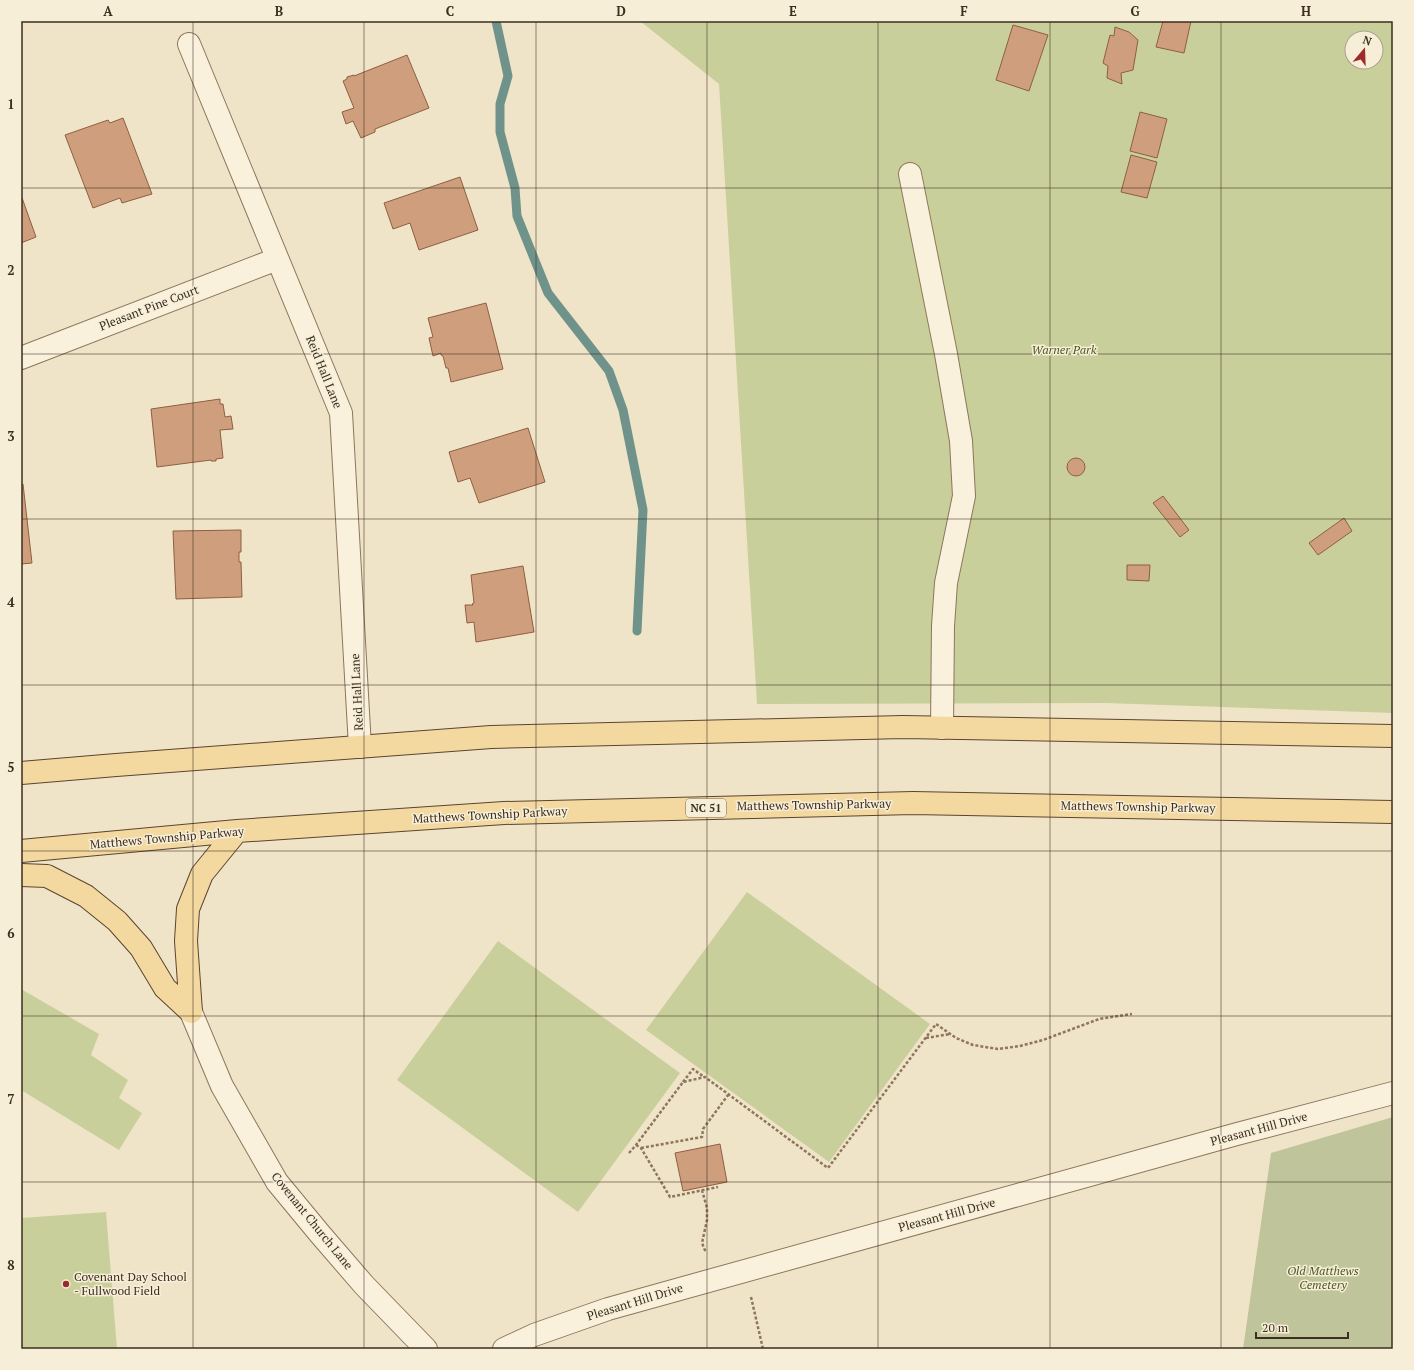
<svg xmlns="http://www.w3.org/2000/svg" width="1414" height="1370" font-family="'PT Serif',serif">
	<rect width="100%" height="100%" fill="#f0e4c8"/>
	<!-- green -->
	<path fill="#c9cf9b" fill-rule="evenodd" d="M640,21H1393V713L1106,703L757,704L719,84ZM1352,38H1376V62H1352Z
		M747,892L930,1024L829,1162L646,1030Z
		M498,941L680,1073L578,1212L397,1080Z
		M21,989L99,1034L91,1055L128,1080L119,1098L142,1113L119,1150L21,1090Z
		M106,1212L117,1349H21V1218Z"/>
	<!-- cemetery -->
	<path fill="#bfc49a" d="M1393,1117V1349H1243L1271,1153Z"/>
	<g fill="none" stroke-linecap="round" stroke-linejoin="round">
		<!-- stream -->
		<path stroke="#6f938a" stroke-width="9" d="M496,21L508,76L500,104V132L515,188L517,216L548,293L609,371L623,410L643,510L637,631"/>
	</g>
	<!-- building -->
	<path fill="#cf9f7d" stroke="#8d5f41" d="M1163,21H1191L1184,53L1156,47Z
		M1013,25L1048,35L1029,91L996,80Z
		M1115,27L1129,32L1138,40L1133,70L1121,73L1122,84L1107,78L1108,66L1103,63L1110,35L1114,36Z
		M407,55L429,108L375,129V132L361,138L353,121L346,124L342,112L354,108L343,81L347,79V77L354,75V76Z
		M1140,112L1167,119L1157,158L1130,151Z
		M123,118L152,194L122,203L120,198L93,208L65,135L108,120L110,123Z
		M1131,155L1157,162L1147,198L1121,192Z
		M460,177L478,230L419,250L410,223L393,229L384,203Z
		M21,195L36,237L21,243Z
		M486,303L503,369L451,382L448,368H446L443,356L441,355V353L433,356L429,338L433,337L428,318Z
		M220,399V404H223L225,417L231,416L233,429L220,430L223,458L216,459V461H211V460L157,467L151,409Z
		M528,428L545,482L479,503L470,478L458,482L449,452Z
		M1067 467a9 9 0 1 1 18 0a9 9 0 1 1-18 0Z
		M21,484H23L32,563L21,564Z
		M1163,496L1189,530L1180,537L1153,503Z
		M1344,518L1352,531L1318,555L1309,543Z
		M241,530V552H239V562H241L242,597L176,599L173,531Z
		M1127,565H1150L1149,581L1127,580Z
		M523,566L534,632L476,642L474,622L467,623L465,605H473L472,604L474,603L471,575Z
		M720,1144L727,1182L683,1191L675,1153Z"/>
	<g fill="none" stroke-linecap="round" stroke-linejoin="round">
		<!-- minor casing -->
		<g stroke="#8d765c" stroke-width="24">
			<path id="minor" d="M189,44L341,413L360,747
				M910,174L946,354L961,441L964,496L946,583L943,626L942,728
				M21,358L277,259
				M191,1012L222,1086L277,1182L320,1234L364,1285L426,1349
				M504,1349L534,1335L608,1309L1237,1134L1393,1093"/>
		</g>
		<!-- major casing -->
		<g stroke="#5b4430" stroke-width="24">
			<path id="major" d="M21,773L116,765L491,737L903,727L1393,736
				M21,851L237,831L504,813L913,803L1393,812
				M21,875L47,876L86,896L117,921L141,948L165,988L191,1012
				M191,1012L186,941L188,909L202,874L237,831"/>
		</g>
		<!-- path -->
		<path stroke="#8d765c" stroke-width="2.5" stroke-dasharray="3 2" stroke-linecap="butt" d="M926,1038L950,1034
			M683,1082L693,1069L704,1077
			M636,1145L641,1148L670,1197L718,1187
			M641,1148L702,1137L703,1129L728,1095
			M629,1153L636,1145L683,1082L705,1077L828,1168L936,1024L956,1038L973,1045L998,1049L1020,1046L1043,1040L1099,1019L1132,1014
			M702,1190L707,1208V1220L702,1243L706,1253
			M751,1297L763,1349"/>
		<!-- minor -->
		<use href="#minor" stroke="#faf1dc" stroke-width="22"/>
		<!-- major -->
		<use href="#major" stroke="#f3d9a0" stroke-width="22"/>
	</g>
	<!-- grid -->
	<path fill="none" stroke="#3d2e20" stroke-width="1" stroke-opacity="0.55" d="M193,21V1349M364,21V1349M536,21V1349M707,21V1349M878,21V1349M1050,21V1349M1221,21V1349M21,188H1393M21,354H1393M21,519H1393M21,685H1393M21,851H1393M21,1016H1393M21,1182H1393"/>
	<!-- markers -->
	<circle fill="#9e2a2b" stroke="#f7eed8" stroke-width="1.5" cx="66" cy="1284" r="4"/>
	<g text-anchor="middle" stroke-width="3" stroke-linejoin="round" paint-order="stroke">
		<!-- shield labels -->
		<rect fill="#f7eed8" stroke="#756857" stroke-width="1" x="686" y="799" width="40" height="18" rx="3"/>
		<g font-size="11" font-weight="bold" fill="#3d2e20">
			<text x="706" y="812">NC 51</text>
		</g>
		<!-- street labels -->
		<g font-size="12" fill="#3d2e20" stroke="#f7eed8">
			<text transform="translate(149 308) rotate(-21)" y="4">Pleasant Pine Court</text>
			<text transform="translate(324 372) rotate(68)" y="4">Reid Hall Lane</text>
			<text transform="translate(357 692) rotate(-93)" y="4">Reid Hall Lane</text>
			<text transform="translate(814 805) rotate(-1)" y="4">Matthews Township Parkway</text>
			<text transform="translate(1138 807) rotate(1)" y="4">Matthews Township Parkway</text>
			<text transform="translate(490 815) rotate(-3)" y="4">Matthews Township Parkway</text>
			<text transform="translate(167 838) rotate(-5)" y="4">Matthews Township Parkway</text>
			<text transform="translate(1259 1129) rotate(-15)" y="4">Pleasant Hill Drive</text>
			<text transform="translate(947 1215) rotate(-15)" y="4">Pleasant Hill Drive</text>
			<text transform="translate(312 1221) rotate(51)" y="4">Covenant Church Lane</text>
			<text transform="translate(635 1302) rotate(-17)" y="4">Pleasant Hill Drive</text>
		</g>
		<!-- park labels -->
		<g font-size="12" font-style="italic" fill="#4d5a26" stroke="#f7eed8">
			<text x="1064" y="354">Warner Park</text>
			<text x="1323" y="1275">Old Matthews<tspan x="1323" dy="14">Cemetery</tspan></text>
		</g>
		<!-- poi labels -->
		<g font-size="12" fill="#3d2e20" stroke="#f7eed8" text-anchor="start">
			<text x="74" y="1281">Covenant Day School<tspan x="74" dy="14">- Fullwood Field</tspan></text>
		</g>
	</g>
	<!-- border -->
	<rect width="1414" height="1370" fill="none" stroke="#f7eed8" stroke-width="44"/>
	<!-- north arrow -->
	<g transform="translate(1364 50) rotate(19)"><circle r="19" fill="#f7eed8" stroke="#ada18e"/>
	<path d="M0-3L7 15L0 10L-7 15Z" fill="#9e2a2b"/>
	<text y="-6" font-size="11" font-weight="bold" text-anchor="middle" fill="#3d2e20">N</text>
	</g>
	<!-- scale -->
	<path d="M1256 1332v6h92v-6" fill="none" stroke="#3d2e20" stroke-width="2"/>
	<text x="1262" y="1332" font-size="12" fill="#3d2e20" stroke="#f7eed8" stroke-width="3" paint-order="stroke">20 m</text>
	<rect x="22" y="22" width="1370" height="1326" fill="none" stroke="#3d2e20" stroke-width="1.5"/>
	<g font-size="13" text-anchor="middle" font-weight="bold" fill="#3d2e20">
		<text x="108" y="16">A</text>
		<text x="279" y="16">B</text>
		<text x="450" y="16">C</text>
		<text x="621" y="16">D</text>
		<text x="793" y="16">E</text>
		<text x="964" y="16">F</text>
		<text x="1135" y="16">G</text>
		<text x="1306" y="16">H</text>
		<text x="11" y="109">1</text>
		<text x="11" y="275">2</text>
		<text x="11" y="441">3</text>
		<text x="11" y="607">4</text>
		<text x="11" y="772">5</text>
		<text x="11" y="938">6</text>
		<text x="11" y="1104">7</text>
		<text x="11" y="1270">8</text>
	</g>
</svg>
